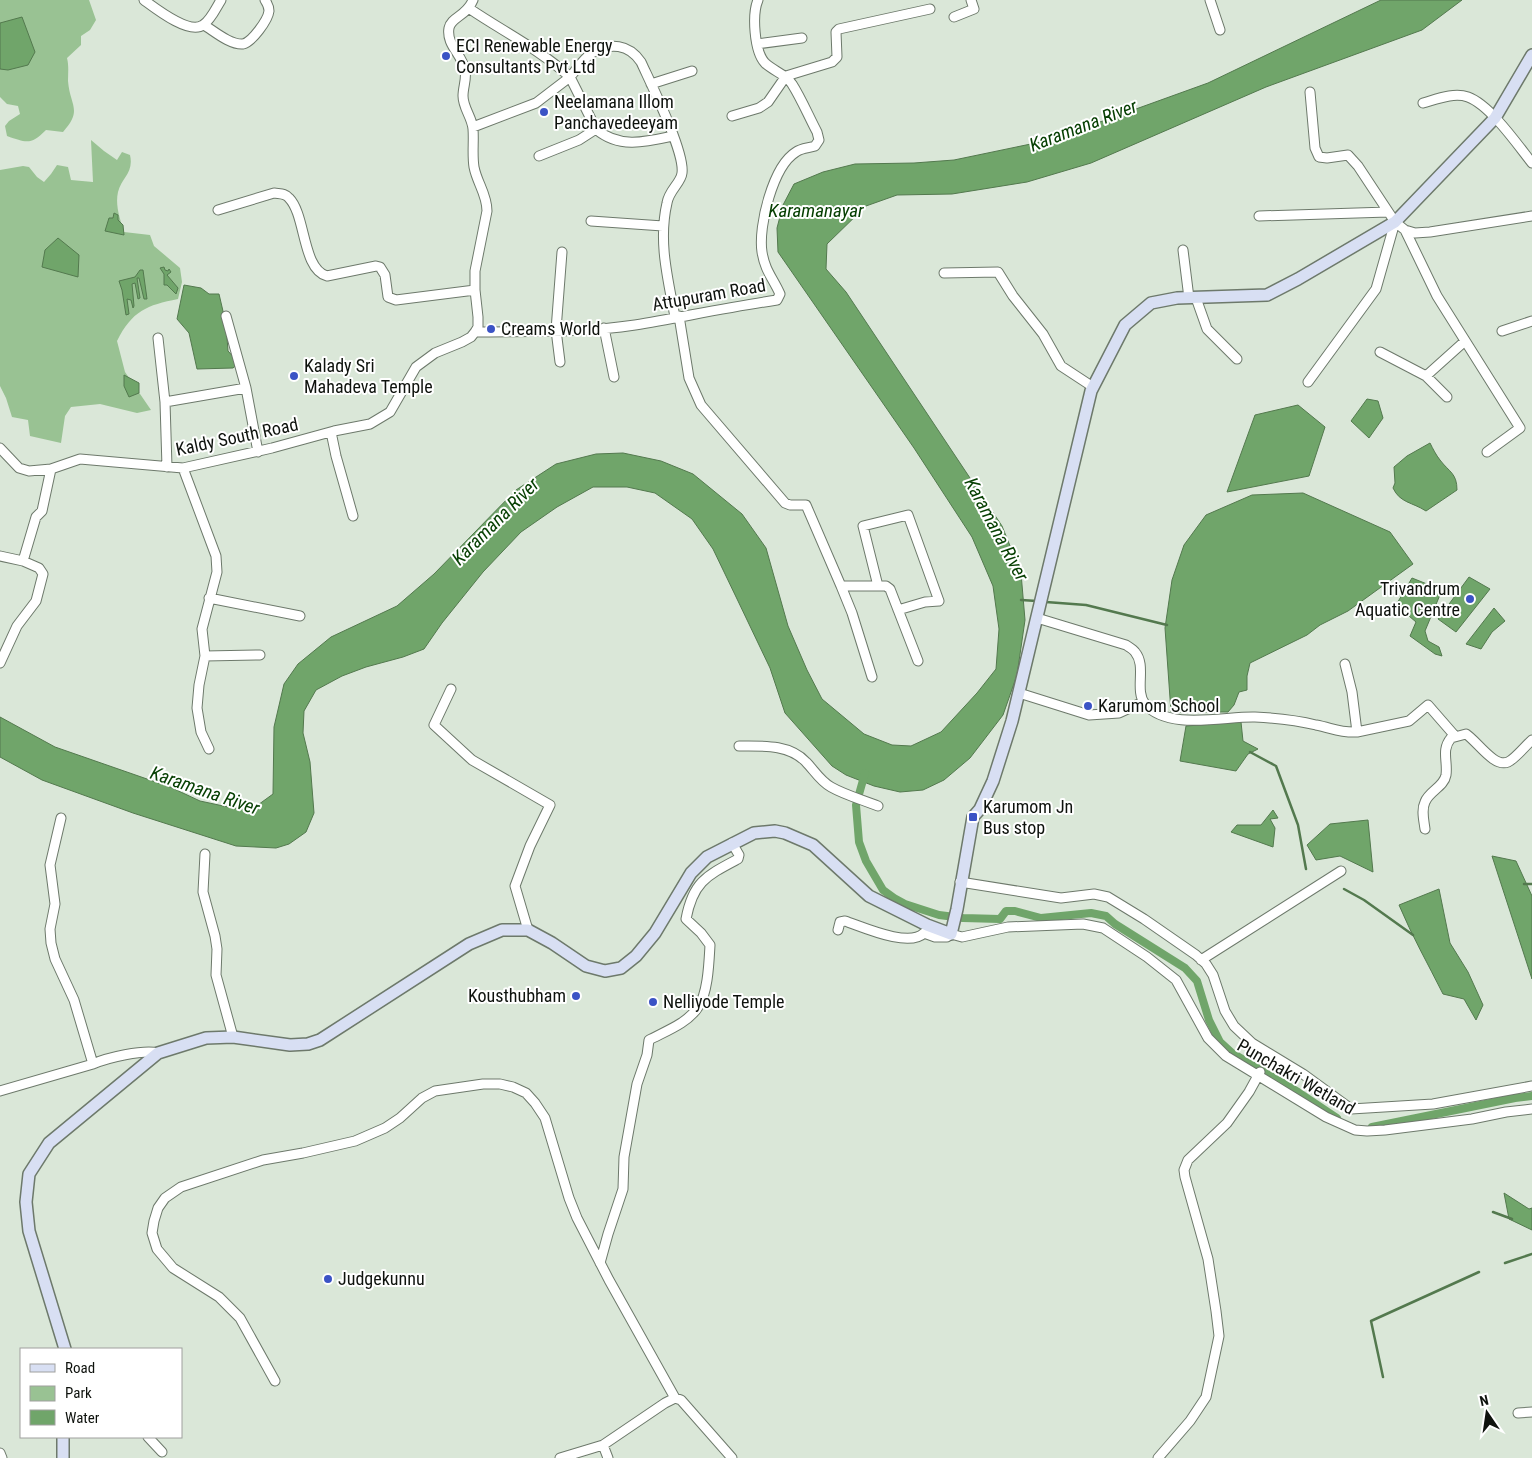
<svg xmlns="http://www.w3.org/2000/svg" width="1532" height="1458" font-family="'Roboto Condensed',sans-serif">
	<rect width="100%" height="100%" fill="#dae7d8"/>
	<!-- green -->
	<path fill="#99c293" d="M0,0H89L96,20L90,30L81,36V45L67,58C69,66 68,73 68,81C70,106 83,110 63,132L46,130C31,145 27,143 7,136L5,126L9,121L20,114L18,106L7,104L0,97Z
		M91,140L104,151L117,160L122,152L130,155C134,173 122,177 118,192C115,205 120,219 124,232L150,235L154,246L180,268L182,282L178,299C147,305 132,311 117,341L125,372L151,410L137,413L100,404L71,407L65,416L61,443L30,436L28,420L12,417L6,398L0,386V170L23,166L29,167L37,177L44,182L51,174L57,165L68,167L71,180L93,182Z"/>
	<!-- water -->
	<path fill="#70a56a" stroke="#53794e" d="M1381,0H1462L1422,30L1266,87L1091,163L1027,182L952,194L897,195L866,206L827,244L826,269L846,292L1002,526L1021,573L1025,620L1017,675L1003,715L970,758L944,780L923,790L900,792L874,786L846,775L832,766L785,713L770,668L738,601L713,549L692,519L655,493L627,487H593L557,507L521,532L483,572L442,623L424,649L403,657L366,667L342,676L316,690L304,711L303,733L310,762L314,813L306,832L289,844L276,848L236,846L133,813L42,780L0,757V717L55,747L170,787L200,801L228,807L251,810L273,794L274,727L284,684L298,664L331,637L397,606L434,574L516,490L556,464L596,454L623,453L661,461L693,474L742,514L766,548L788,626L807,670L822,699L864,734L892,745L911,746L941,732L977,693L996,669L999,629L993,586L972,537L914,448L778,252L777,228L783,205L794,184L823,172L855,164L914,163L954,160L1050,140L1208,83Z
		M22,17L35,52L28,65L8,70L0,69V23Z
		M114,213L118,215V220L123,225L124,235L105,231L109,218H113Z
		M58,238L79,255L78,277L42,267L45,250Z
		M164,267L165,270L168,271L169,269L171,272L167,275L178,288L176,294L167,285H164V274L160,268Z
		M140,270H143L147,299H144L139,278H137L140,298L138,299L135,283L132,284L134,306L133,308L131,300L127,299L129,314L126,315L122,290L119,281L135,277Z
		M184,285L201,288L209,294H219L226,324L228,351L239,363L233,368L197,369L189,333L177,319Z
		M124,375L139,383V393L129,397L124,386Z
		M1367,399L1378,401L1383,418L1369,438L1351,421Z
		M1298,405L1325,427L1309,476L1227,492L1255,415Z
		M1430,443C1433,449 1436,455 1440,460C1449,472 1457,473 1457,490L1426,511C1412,502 1400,503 1393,488L1395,483L1394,467L1407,456Z
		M1303,493L1390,532L1413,564L1348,611L1320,625L1307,635L1250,663L1247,676V690L1239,692L1234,705L1228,712H1171L1165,628L1172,580L1184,545L1206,515L1252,495Z
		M1469,577L1490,589L1456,632L1438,619Z
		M1412,578L1442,590L1425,631L1428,641L1439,647L1442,656L1435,654L1410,636L1416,622L1396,605Z
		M1494,608L1505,621L1492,632L1481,649L1466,644Z
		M1241,722L1243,741L1258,749L1248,754L1236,771L1180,761L1186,726Z
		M1273,810L1278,818L1270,819L1275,828L1273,847L1231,832L1237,825H1261Z
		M1368,820L1373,872L1340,856L1316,860L1307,845L1330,824Z
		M1492,856L1516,861L1532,896V979Z
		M1439,889L1450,943L1468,972L1483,1005L1476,1020L1464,999L1443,994C1428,964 1412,936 1399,905Z
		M1504,1193L1529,1209L1532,1208V1230L1509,1219Z"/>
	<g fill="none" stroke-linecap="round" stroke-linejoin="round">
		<!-- stream -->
		<path stroke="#53794e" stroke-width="2.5" d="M1021,600L1037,601
			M1046,602L1086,605L1167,625
			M1250,752L1276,766L1298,825L1306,869
			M1524,884H1532
			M1344,889L1364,900L1413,935
			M1493,1212L1512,1219
			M1505,1263L1532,1254
			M1383,1377L1371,1321L1479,1272"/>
		<!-- canal -->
		<path stroke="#70a56a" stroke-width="8" d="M865,773L856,805L859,842L866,861L883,890L894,898L905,904L939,915L963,918L1000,919L1006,911H1015L1041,918L1091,913L1106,916L1115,924L1185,968L1197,981L1209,1020L1220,1042L1232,1053L1298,1092L1337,1118
			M1372,1127L1515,1098L1532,1096"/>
		<!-- street casing -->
		<g stroke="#6d796b" stroke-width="11">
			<path id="street" d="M144,0C155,8 189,35 203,25C211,20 216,8 221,0
				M1210,0L1220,30
				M470,9C504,32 539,49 570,77L536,103L473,127
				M954,17L974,9L971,0
				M204,25C214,31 230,45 243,44C252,42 268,20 269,11C269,7 267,3 265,0
				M757,44L802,38
				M651,84L692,71
				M1310,92L1315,148L1319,157L1327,158L1348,155L1358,166L1395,222L1405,230L1415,233L1430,232L1532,216
				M1423,103C1437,99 1454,92 1468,97C1490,105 1517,144 1532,163
				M732,116L759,108L768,102L786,76L832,62L837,57L836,32L839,29L930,9
				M596,129C619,149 646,142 673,136
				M539,156L579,140L596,129L570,77C577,69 584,58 592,53C610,42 629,44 641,62C651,84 685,152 682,173C681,183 669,190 667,203C658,242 668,279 675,317
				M218,210L274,193C280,194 285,193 289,198C306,215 302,269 327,276L376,266L380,267L385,275L388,297L396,300L475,290
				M1259,216L1388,212
				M591,221L663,226
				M1405,230L1437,296L1520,428L1487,452
				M1183,250L1189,298
				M944,273L998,272L1013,296L1043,334L1061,366L1093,387
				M1196,298L1207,329L1237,359
				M226,316L246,388L258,452
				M679,316L689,378L701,405L785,503L790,505H806L841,586H886L890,589L918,661
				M604,328L614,377
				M1502,331L1532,321
				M475,332C528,331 582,333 635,325C682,317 730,307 777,300L780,294C773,278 765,271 762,252C758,226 773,166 796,152C801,148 809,148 815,146L819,140L817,132C809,117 801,98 792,84C786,74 773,71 765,63C754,51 752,14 758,0
				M158,338L165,402L167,467
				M1380,352L1426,376
				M560,362L556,330L562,252
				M1308,382L1376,289L1395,222
				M1447,397L1426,376L1465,341
				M165,402L246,388
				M331,432L336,456L353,516
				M0,448L19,468L29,471L51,469L80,459L183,468L272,448L334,431L370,424L390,412L416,367L435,353L462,342L471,337L475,332L478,327V317L475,290V271L487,211C487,194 477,183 474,167C472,155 474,141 473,129C472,117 463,108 463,96C463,87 467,78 465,70C462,54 446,45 449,28C451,17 467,16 473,0
				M183,468L216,556L217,572L202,629L205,656L199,685L197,708L201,732L209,749
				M0,556L23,561L36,517L42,511L51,469
				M841,586L852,613L872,677
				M878,586L863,526L908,515L939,601L925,602L898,610
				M209,598L300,616
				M1037,618L1126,645C1129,647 1133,649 1135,652C1147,666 1134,690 1145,704C1168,731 1225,716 1255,717C1276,718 1296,720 1316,725C1332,728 1340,733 1357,732L1352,692L1345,664
				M205,656L260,655
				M0,663L17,626L36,601L43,574L39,568L23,561
				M451,689L434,725L472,760L550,805L530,846L515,886L528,930
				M1019,693L1089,715L1119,713L1143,702
				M1357,732L1409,721L1428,705L1455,736
				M739,746C762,746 789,744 806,762C814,770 820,781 831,787C845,795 863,800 878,806
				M61,818L50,865L55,904L50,929L51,943L55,959L74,1000L93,1064
				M1425,829C1424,821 1421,810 1425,802C1429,791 1444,787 1446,775C1448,761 1441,750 1451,738L1466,734C1477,741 1494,768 1508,762C1515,759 1526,745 1532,740
				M205,854L203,892L215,936L217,949L216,975L233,1037
				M960,882L1061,898L1094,894L1108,897L1144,919L1196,955L1206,964L1213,975L1225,1011L1234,1026L1252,1043L1303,1074L1351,1109L1433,1104L1532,1086
				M838,930L840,922L845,921C863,927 909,948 924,933L935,937H947L951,934L962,937L1008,927L1083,924L1103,928L1147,957L1176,980L1208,1038L1226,1056L1326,1117L1355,1130L1367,1131L1385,1130L1472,1119L1506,1112L1532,1109
				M1201,960L1341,871
				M0,1091L93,1064C106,1058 144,1049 158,1053
				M600,1263L608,1234L623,1189L624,1157L637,1084L647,1055L649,1040C666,1031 688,1023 698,1007C708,994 709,962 710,945L701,933L686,919C693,882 706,876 738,859L739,855L732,843
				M275,1381L240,1318L219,1297L173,1268L157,1249L152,1233L154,1221L158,1208L165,1198L181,1187L263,1160L303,1153L355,1141L385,1128L400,1118L422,1098L435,1091L483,1084H500L513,1087L526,1093L535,1103L545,1118L569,1198L577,1218L609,1280L675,1398
				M1518,1413L1532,1412
				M148,1437L162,1452
				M603,1445L608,1458
				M0,1453L2,1458
				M560,1458L603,1445L665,1403L675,1398L681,1400L732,1458
				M1158,1458L1190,1421L1206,1397L1219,1336L1216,1311L1208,1259L1185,1177L1184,1170L1188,1160L1227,1123L1249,1092L1260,1072"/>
		</g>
		<!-- secondary casing -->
		<g stroke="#6d796b" stroke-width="14">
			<path id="secondary" d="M65,1349L29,1231L26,1202L29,1174L49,1143L158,1053L206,1038L233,1037L290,1045L308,1044L320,1040L469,944L502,930H528L552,943L586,966L605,971L621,968L636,956L655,933L691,873L707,857L754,833L775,831L785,833L813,845L869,896L927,925L951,934L957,909L973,817L980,809L993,781L1012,721L1091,391L1125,325L1151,303L1177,298L1267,295L1298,279L1395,222L1495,118L1532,55
				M63,1437V1458"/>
		</g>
		<!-- street -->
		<use href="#street" stroke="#fff" stroke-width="9"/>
		<!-- secondary -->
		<use href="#secondary" stroke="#d8dff3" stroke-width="11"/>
	</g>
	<!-- markers -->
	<g fill="#3b53c5" stroke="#fff" stroke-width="2">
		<circle cx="446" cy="56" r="5"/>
		<circle cx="544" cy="112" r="5"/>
		<circle cx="491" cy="329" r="5"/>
		<circle cx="294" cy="376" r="5"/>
		<circle cx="1470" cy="599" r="5"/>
		<circle cx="1088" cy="706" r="5"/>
		<rect x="968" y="812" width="10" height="10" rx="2.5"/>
		<circle cx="576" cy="996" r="5"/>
		<circle cx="653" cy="1002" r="5"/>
		<circle cx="328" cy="1279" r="5"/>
	</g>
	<g text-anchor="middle" stroke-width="4" stroke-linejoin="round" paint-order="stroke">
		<!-- poi labels -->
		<g font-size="18" fill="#0e120d" stroke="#fff" text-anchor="start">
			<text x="456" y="52">ECI Renewable Energy<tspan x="456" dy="21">Consultants Pvt Ltd</tspan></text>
			<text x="554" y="108">Neelamana Illom<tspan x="554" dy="21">Panchavedeeyam</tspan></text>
			<text x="501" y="335">Creams World</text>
			<text x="304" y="372">Kalady Sri<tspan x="304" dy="21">Mahadeva Temple</tspan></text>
			<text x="1460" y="595" text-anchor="end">Trivandrum<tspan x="1460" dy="21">Aquatic Centre</tspan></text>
			<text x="1098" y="712">Karumom School</text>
			<text x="983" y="813">Karumom Jn<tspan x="983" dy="21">Bus stop</tspan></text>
			<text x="566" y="1002" text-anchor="end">Kousthubham</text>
			<text x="663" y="1008">Nelliyode Temple</text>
			<text x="338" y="1285">Judgekunnu</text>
		</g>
		<!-- street labels -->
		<g font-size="18" fill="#0e120d" stroke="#fff">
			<text transform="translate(709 295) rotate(-10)" y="6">Attupuram Road</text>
			<text transform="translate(237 437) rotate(-12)" y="6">Kaldy South Road</text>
			<text transform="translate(1296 1077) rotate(30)" y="6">Punchakri Wetland</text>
		</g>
		<!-- water labels -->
		<g font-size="19" font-style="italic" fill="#074003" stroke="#fff">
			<text transform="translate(1083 125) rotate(-21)" y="7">Karamana River</text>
			<text x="816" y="217">Karamanayar</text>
			<text transform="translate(495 521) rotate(-45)" y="7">Karamana River</text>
			<text transform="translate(997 529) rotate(62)" y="7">Karamana River</text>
			<text transform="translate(205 790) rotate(19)" y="7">Karamana River</text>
		</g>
	</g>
	<!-- legend -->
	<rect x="20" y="1348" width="162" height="90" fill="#ffffff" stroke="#9fa09e"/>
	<rect x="30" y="1364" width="25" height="8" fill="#d8dff3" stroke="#9fa09e"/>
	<text x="65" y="1373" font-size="15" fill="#0e120d">Road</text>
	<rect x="30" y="1386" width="25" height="15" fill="#99c293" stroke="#9fa09e"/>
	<text x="65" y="1398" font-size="15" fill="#0e120d">Park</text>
	<rect x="30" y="1410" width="25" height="15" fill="#70a56a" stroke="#9fa09e"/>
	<text x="65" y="1423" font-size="15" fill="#0e120d">Water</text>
	<!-- north arrow -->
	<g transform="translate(1487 1413) rotate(347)" stroke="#ffffff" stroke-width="4" paint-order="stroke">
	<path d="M0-4L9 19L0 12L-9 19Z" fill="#0e120d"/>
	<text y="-8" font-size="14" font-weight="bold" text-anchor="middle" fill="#0e120d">N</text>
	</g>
</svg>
